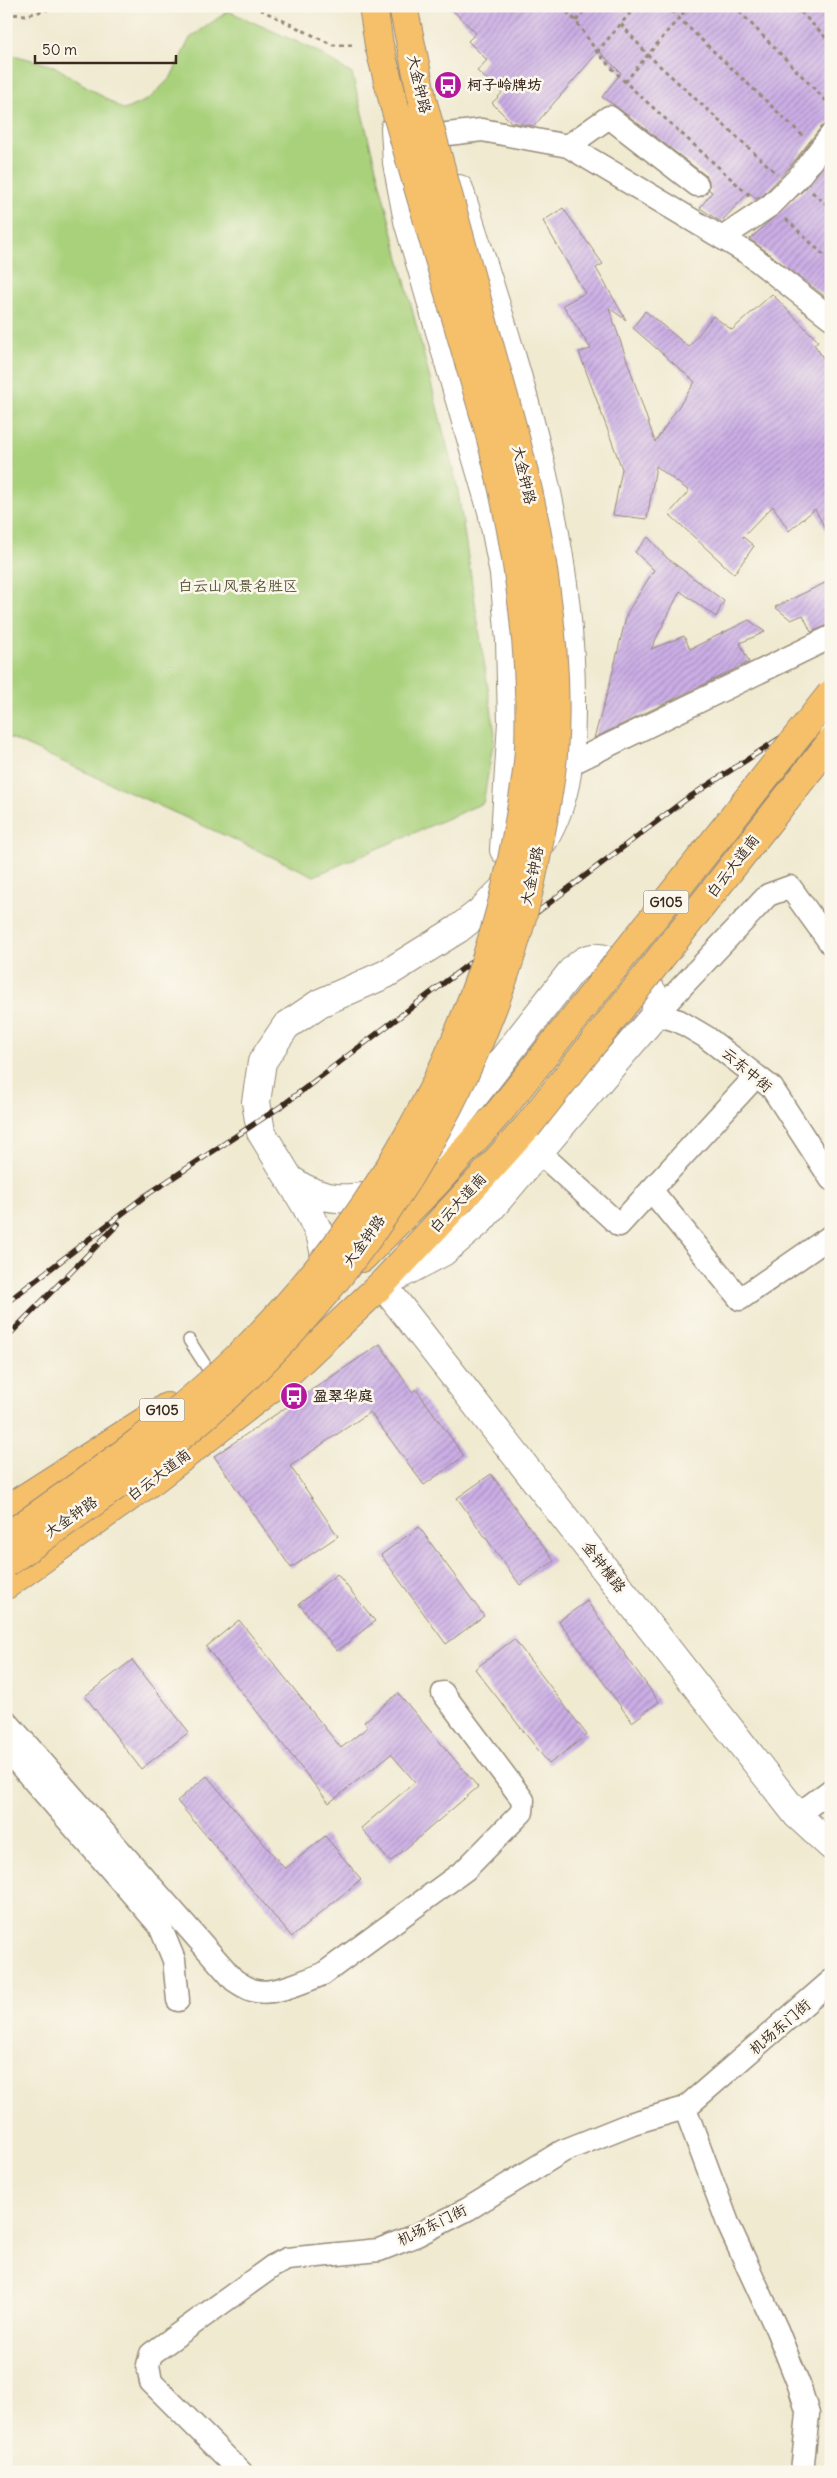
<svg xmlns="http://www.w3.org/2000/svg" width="837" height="2478" font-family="Delius,'LXGW WenKai TC',sans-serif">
	<defs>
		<pattern id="building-hatch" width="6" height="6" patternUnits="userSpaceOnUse" patternTransform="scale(1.25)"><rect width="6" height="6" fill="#cbaee6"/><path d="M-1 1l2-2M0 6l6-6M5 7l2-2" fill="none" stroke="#a68eba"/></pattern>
	</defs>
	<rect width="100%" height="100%" fill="#fbf7ec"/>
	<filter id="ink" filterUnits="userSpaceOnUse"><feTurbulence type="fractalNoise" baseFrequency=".02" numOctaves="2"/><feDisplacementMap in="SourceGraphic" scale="10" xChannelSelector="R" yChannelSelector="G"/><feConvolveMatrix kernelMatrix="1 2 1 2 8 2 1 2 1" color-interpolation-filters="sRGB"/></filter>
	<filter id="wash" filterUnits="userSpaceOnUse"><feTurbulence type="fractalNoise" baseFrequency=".0096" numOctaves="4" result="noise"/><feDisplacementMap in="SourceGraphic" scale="20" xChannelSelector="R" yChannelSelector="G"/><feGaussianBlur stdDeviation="1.12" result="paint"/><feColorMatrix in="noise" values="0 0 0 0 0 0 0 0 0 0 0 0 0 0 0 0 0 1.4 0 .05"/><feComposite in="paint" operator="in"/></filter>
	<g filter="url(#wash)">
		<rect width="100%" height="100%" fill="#f0ead1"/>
		<!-- green -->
		<path fill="#a9d17c" stroke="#727e4d" d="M228,11L315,50L352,74L457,485L495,734L483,803L314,876L6,736V53L54,66L124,110L149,99L171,77L190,38Z"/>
		<g id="blocks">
			<!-- building -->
			<path fill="url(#building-hatch)" d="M448,6H831V122L821,127L787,170L763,195L756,199L749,192L721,222L700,208L712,192L709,190V180L705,175L617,107L602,97L621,73L599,51L534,126L511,122L492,103L502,93L477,71L487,60L468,41L476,33Z
				M831,157V301L750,239L806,188Z
				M563,208L603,264L596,268L626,320L609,308L655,442L695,382L633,328L645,311L689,347L713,316L732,330L772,294L818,341L814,344L831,370V540L815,509L789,531L773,506L743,537L754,546L734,574L669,514L689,491L656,466L647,519L613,515L622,469L579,352L591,349L563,305L585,293L543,221Z
				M648,537L667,558L724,601L716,617L680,591L651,649L684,636L690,649L749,620L765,632L740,643L749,662L594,738L610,683L627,613L654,570L635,552Z
				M831,580V624L811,632L803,615L791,620L775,607Z
				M380,1344L412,1392L416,1389L464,1456L424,1485L370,1412L290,1466L338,1536L291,1568L214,1456Z
				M491,1474L554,1561L520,1585L457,1498Z
				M419,1527L484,1616L446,1644L381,1555Z
				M337,1574L375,1621L337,1651L299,1604Z
				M587,1601L659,1702L632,1722L559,1621Z
				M239,1620L341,1748L368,1727L364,1722L398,1693L478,1787L390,1862L361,1828L415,1782L391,1754L329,1803L206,1647Z
				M514,1639L587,1735L549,1764L475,1669Z
				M132,1660L189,1732L141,1769L85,1696Z
				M207,1776L285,1869L325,1836L361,1879L292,1937L177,1801Z"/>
		</g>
	</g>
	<g filter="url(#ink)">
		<use href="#blocks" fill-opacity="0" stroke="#968a78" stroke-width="1"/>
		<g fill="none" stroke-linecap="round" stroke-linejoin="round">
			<!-- service casing -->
			<g stroke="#968a78" stroke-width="14">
				<path id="service" d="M189,1340L213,1377"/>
			</g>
			<!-- minor casing -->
			<g stroke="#968a78" stroke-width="25">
				<path id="minor" d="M439,135L482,130L568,146L749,254L831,318
					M568,146L609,117L697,185
					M722,238L771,205L797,179L831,135
					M570,764L831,637
					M831,944L790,887L768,895L656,1014L679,1021L706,1037L772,1088L831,1179
					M539,1152L619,1225L756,1076
					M651,1190L740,1299L831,1236
					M6,1721L234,1980C240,1984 246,1988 252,1990C270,1997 305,1981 323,1974L465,1870L522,1812L523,1800L443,1693
					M6,1749L160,1926L174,1960L178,2000
					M797,1815L831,1790
					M685,2108L729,2226L777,2330L799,2385L808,2414L802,2472
					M241,2472L151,2382L148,2365L151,2354L273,2266L287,2259L379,2250L417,2235L468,2209L563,2151L633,2123L685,2108L831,1981"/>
			</g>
			<!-- tertiary casing -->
			<g stroke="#968a78" stroke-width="30">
				<path id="tertiary" d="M395,128L397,163L408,221L492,511L504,574L510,641L512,722L504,850
					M459,189C512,356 572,527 571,703C571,753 569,798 543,841
					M433,1149L571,972C577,966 584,959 593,958C612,956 641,977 652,992C657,998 656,1006 656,1014L480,1221L443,1252L382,1284L797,1815L831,1846
					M291,1180C324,1204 349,1200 388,1193
					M323,1278L325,1255L321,1237L306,1206L261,1132L256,1102L262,1062L286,1026L320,1003L386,974L458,929L481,911L513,879"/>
			</g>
			<!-- primary casing -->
			<g stroke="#968a78" stroke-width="30">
				<path id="primary" d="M373,6L379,45L394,104
					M403,6L423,103"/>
			</g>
			<!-- trunk casing -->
			<g stroke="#968a78" stroke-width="30">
				<path id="trunk" d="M362,1258L434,1185L501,1110
					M6,1510L167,1407
					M6,1585L156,1478L275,1385L382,1284L482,1177L527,1127"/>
			</g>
			<!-- path -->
			<path stroke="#968a78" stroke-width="3" stroke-dasharray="4 4" stroke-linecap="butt" d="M253,6L333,45H356
				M561,6L576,21L597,52L625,82L750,196
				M666,6L804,137
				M734,6L831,106
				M795,6L831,43
				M6,14L27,15L62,6
				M576,21L588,6
				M621,24L648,55L777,174
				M597,52L636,6
				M625,82L689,6
				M812,192L831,208
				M786,219L831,262"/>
			<!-- service -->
			<use href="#service" stroke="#fff" stroke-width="11"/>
			<!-- minor -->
			<use href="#minor" stroke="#fff" stroke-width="22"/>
			<!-- tertiary -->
			<use href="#tertiary" stroke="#fff" stroke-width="28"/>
			<!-- primary -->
			<use href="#primary" stroke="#f6c06b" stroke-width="28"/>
			<!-- trunk -->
			<use href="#trunk" stroke="#f6c06b" stroke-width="28"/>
			<!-- rail casing -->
			<g stroke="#3b2a1e" stroke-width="5.5">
				<path id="rail" d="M6,1303L145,1196L283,1105L685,800L831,705
					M6,1338L118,1224"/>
			</g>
			<!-- rail -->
			<use href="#rail" stroke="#fbf7ec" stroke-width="4" stroke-dasharray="11" stroke-linecap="butt"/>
			<!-- primary-bridge casing -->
			<g stroke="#968a78" stroke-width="30" stroke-linecap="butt">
				<path id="primary-bridge" d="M6,1537C91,1478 175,1420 248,1347C385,1209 482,1030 516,839C521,809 528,778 529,748C533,640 516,535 489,431L394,104
					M6,1563C83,1510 160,1458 228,1395C388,1248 502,1051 540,837C545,810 551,782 553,754C557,700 553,639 545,585C535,507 514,431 492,355C469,271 446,187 423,103"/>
			</g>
			<!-- trunk-bridge casing -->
			<g stroke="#968a78" stroke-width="30" stroke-linecap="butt">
				<path id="trunk-bridge" d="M501,1110L831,694
					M527,1127L831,742"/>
			</g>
			<!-- primary-bridge -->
			<use href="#primary-bridge" stroke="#f6c06b" stroke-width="28"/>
			<!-- trunk-bridge -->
			<use href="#trunk-bridge" stroke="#f6c06b" stroke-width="28"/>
		</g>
	</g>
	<!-- icons -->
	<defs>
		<g id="bus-disc" transform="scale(1.4375)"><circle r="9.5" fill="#b5179e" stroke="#fbf7ec"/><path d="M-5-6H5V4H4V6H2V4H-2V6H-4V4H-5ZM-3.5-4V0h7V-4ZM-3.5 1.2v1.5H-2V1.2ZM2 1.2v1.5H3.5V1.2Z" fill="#fff"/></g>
	</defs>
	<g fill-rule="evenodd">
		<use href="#bus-disc" x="448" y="85"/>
		<use href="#bus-disc" x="294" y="1396"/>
	</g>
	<g text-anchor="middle" stroke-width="5" stroke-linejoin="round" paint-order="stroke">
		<!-- shield labels -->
		<g fill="#fbf7ec" stroke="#75685c" stroke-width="1">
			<rect x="643.5" y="890.5" width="45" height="23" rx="4"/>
			<rect x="139.5" y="1398.5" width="45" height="23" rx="4"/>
		</g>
		<g font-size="14" font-weight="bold" fill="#3b2a1e">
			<text x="666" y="907">G105</text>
			<text x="162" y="1415">G105</text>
		</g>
		<!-- street labels -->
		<g font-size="15" fill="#3b2a1e" stroke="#fbf7ec">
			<text transform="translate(419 84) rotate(77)" y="5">大金钟路</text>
			<text transform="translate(524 475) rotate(77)" y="5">大金钟路</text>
			<text transform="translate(733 866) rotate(-52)" y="5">白云大道南</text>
			<text transform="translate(532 876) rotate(-78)" y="5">大金钟路</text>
			<text transform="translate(747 1070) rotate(40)" y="5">云东中街</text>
			<text transform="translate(458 1203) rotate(-47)" y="5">白云大道南</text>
			<text transform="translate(364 1241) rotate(-54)" y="5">大金钟路</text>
			<text transform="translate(159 1475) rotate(-37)" y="5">白云大道南</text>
			<text transform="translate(71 1517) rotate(-35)" y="5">大金钟路</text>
			<text transform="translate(604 1567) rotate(52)" y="5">金钟横路</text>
			<text transform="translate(780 2027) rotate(-41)" y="5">机场东门街</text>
			<text transform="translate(432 2225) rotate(-26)" y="5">机场东门街</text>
		</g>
		<!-- poi labels -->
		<g font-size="15" font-weight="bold" fill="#3b2a1e" stroke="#fbf7ec" text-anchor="start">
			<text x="467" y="90">柯子岭牌坊</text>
			<text x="313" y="1401">盈翠华庭</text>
		</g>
		<!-- park labels -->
		<g font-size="15" fill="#565436" stroke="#fbf7ec">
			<text x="238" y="591">白云山风景名胜区</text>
		</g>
	</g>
	<!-- margin -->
	<rect width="837" height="2478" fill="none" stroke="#fbf7ec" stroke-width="25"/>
	<!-- scale -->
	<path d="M35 55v8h141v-8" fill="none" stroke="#3b2a1e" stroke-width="2.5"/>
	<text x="42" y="55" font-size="15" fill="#3b2a1e" stroke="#fbf7ec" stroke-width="4" paint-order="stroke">50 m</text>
</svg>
